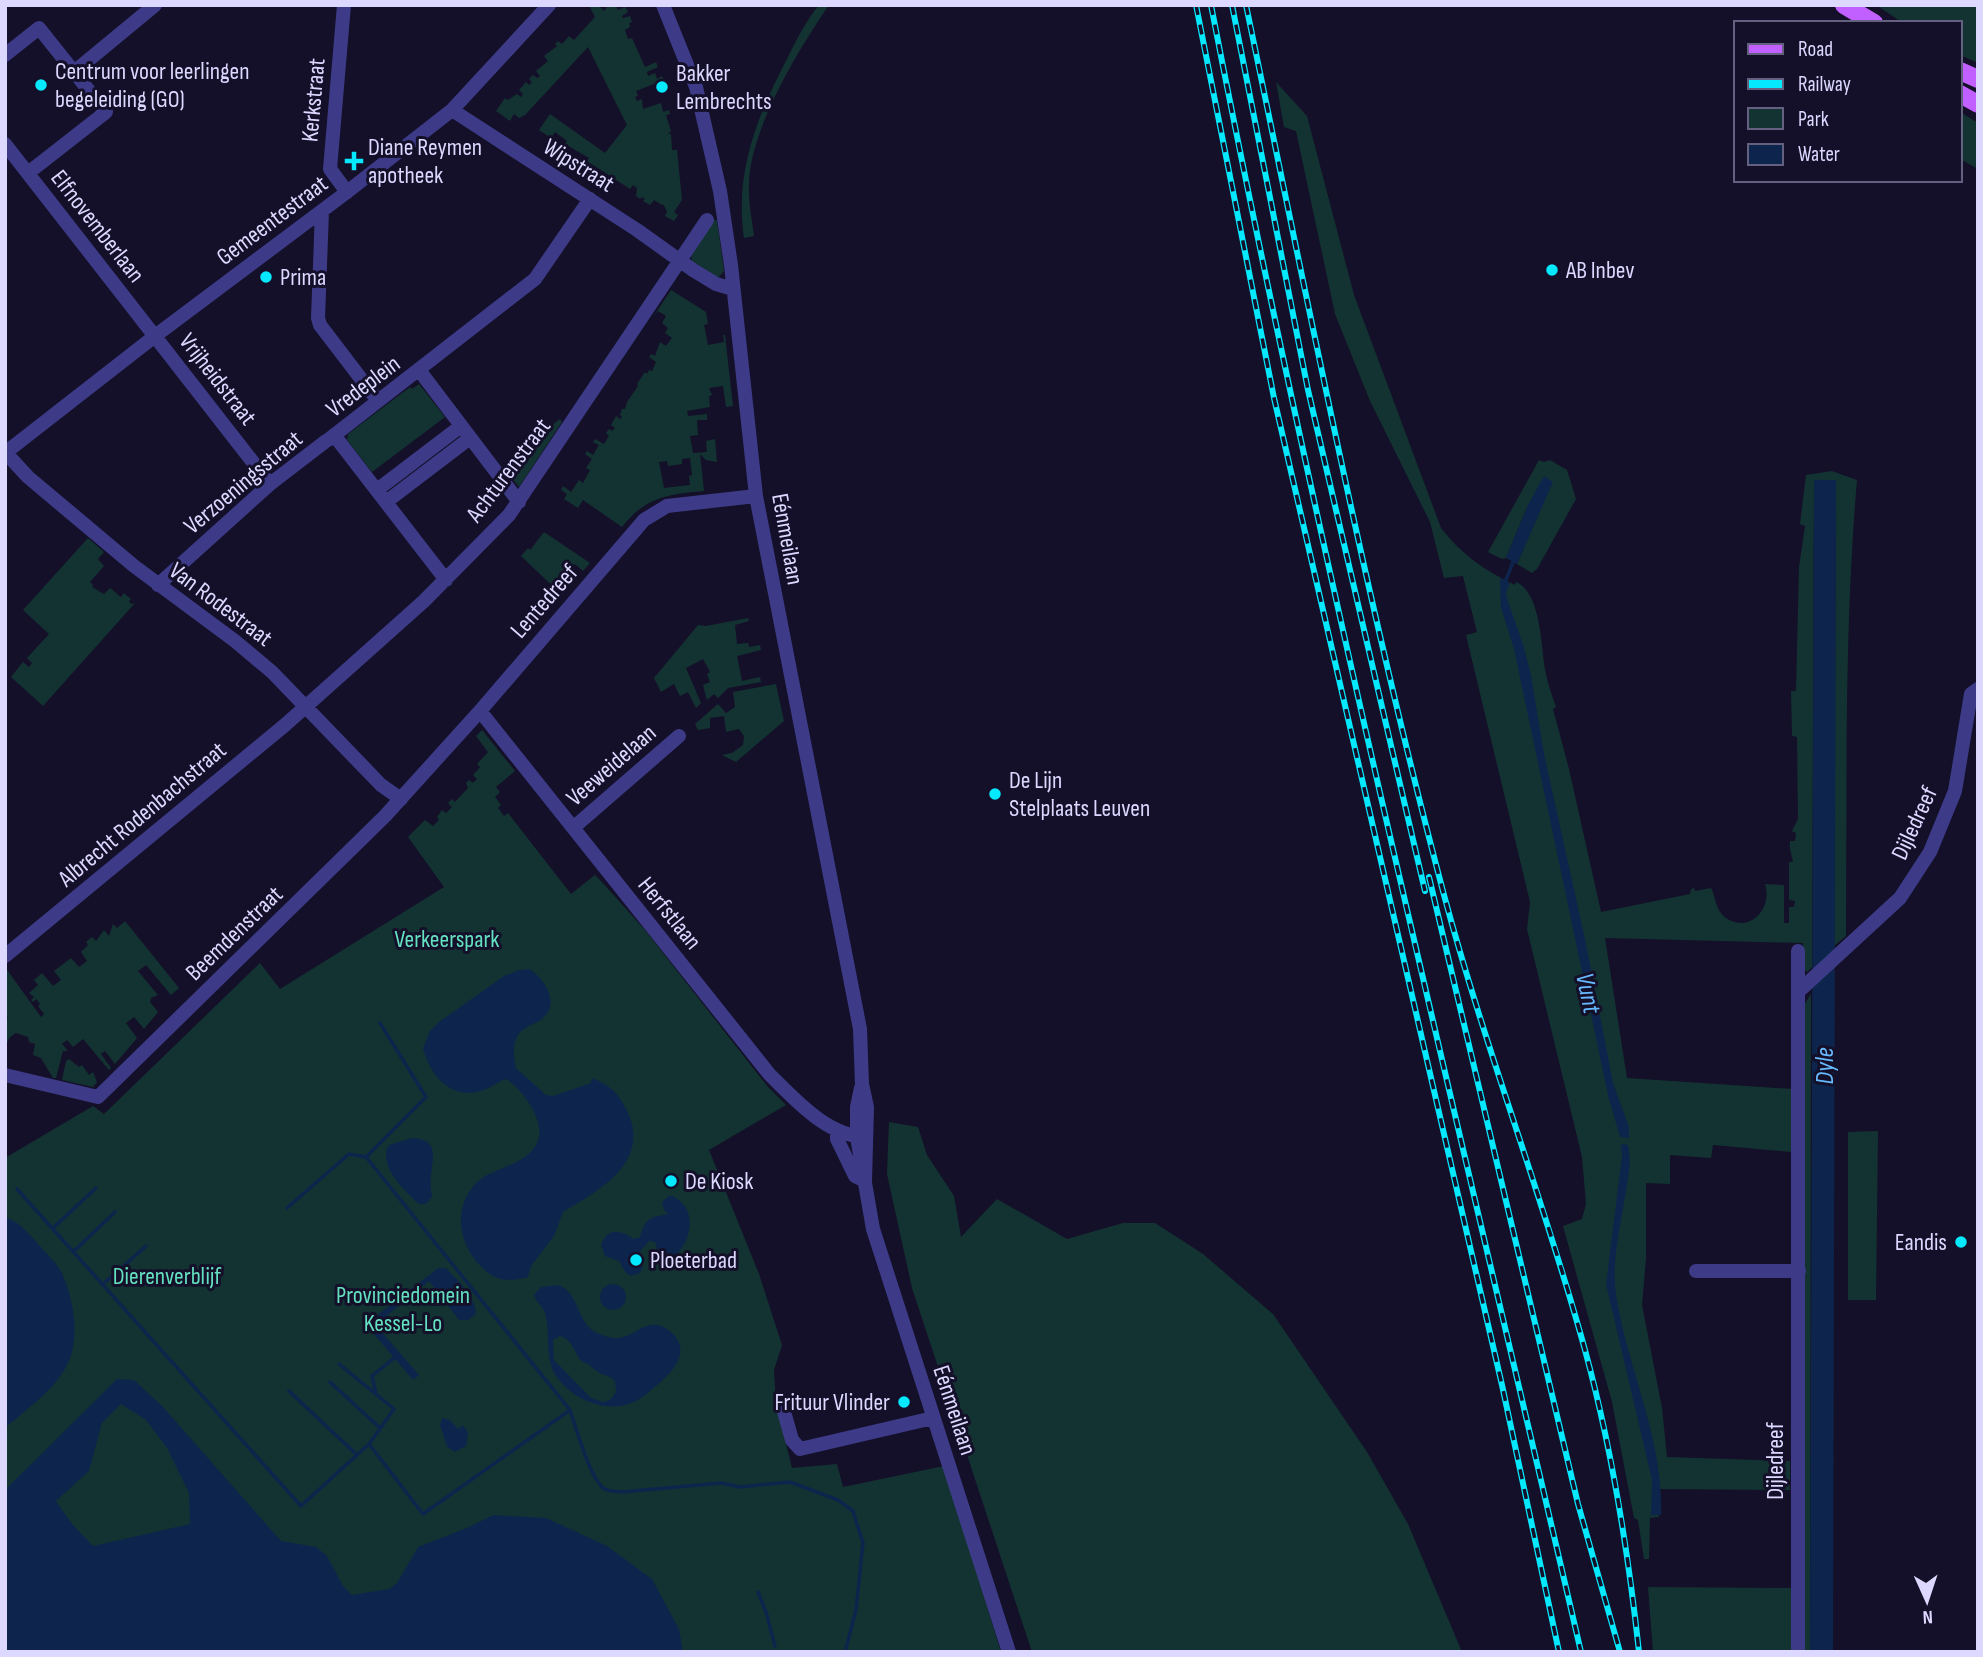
<svg xmlns="http://www.w3.org/2000/svg" width="1983" height="1657" font-family="'Sofia Sans Condensed',sans-serif">
	<rect width="100%" height="100%" fill="#141029"/>
	<!-- green -->
	<path fill="#133332" fill-rule="evenodd" d="M589,5H598L604,11L607,7L605,5H615L618,10L625,7L628,12L622,16L623,18L630,16L632,22L629,23L630,27L625,30L628,39L632,38L645,67L656,62L658,67L647,72L648,76L655,73L657,79L662,76L664,80L636,91L638,96L635,97L637,101L642,99L643,109L661,103L663,112L669,110L670,114L666,115L671,131L668,134H671L672,150H677L682,200L674,212L678,215L674,221L665,216L667,211L663,204L662,205L654,200L650,205L643,201L645,199L642,197L640,199L636,196L637,188L633,185L630,189L587,161L589,158L565,144L567,141L555,132L551,138L539,130L550,114L605,153L627,125L588,47L525,115L519,118L514,114L510,121L496,111L505,98L508,100L517,94L521,97L523,94L519,90L526,82L529,85L532,82L529,79L533,75L537,78L540,76L536,71L548,61L544,56L557,46L555,44L558,41L562,44L569,36L574,40L595,17Z
		M819,5H829C798,50 751,128 749,182C748,201 752,219 754,236L744,238C734,172 758,114 788,57C797,39 806,21 819,5Z
		M1876,5H1973L1978,8V63L1960,55V23H1903Z
		M1276,82L1307,116L1354,295L1441,528C1461,554 1485,571 1515,585L1516,582C1541,592 1541,647 1545,669C1547,682 1552,695 1556,707L1553,709L1569,769L1601,912L1690,894L1691,889L1694,888L1695,891L1711,888C1716,897 1715,910 1726,918C1749,934 1773,909 1765,884L1784,885V923H1789V907H1794L1795,901L1789,900V862H1793C1792,855 1789,850 1790,841H1795L1796,833L1792,831L1798,819L1797,737L1792,736L1791,691H1796L1799,567L1805,526L1800,524L1806,475L1832,471L1857,480C1844,631 1847,784 1846,936L1834,946L1836,480H1814L1812,967L1807,972L1804,969L1803,943L1605,938L1627,1078L1793,1089L1791,1152L1713,1145L1711,1158L1670,1155V1184L1646,1183V1258L1642,1305L1662,1408L1667,1457L1790,1461V1490L1656,1489L1659,1517L1650,1518L1649,1559H1644L1638,1520L1634,1518L1612,1402L1563,1226L1582,1219L1586,1204L1582,1157L1527,929L1530,902L1466,635L1477,632L1463,576L1444,578L1430,522L1370,401L1335,314L1296,131L1284,127Z
		M1960,112L1978,123V169L1960,159Z
		M713,220H717L724,271L718,278L692,261L691,254Z
		M671,290L706,312L708,324L704,325L708,345L724,342L723,335H725L733,406L726,407L723,386L709,388L712,395L709,396L710,407L687,411L688,416L707,414V420H697L698,435L690,436L693,453L707,452L706,441L715,439L717,462L706,460L700,454L704,491C669,494 645,497 622,527L583,500L578,508L564,499L567,494L561,490L563,486L571,492L579,480L583,483L590,470L586,468L592,459L585,454L587,451L593,455L599,445L593,442L595,439L604,444L609,436L606,433L609,429L612,431L615,428L611,425L616,416L620,419L622,417L620,415L622,409H625L627,402L638,386L637,384L645,372L647,374L649,370L652,371L656,362L649,357L651,354L655,356L660,342L666,346L672,338L665,333L668,328L662,323L666,316L658,311L653,317ZM690,458L692,475L689,476L690,485L664,488L659,462L667,461L668,466L682,464V459Z
		M419,384L445,417L372,472L347,440L348,434L410,387L412,389Z
		M560,419L562,422L519,487L507,472L528,455L523,447Z
		M1539,460L1544,462L1550,460L1567,470L1576,499L1537,569L1532,573L1517,564L1552,482L1528,505L1506,558L1502,559L1488,552Z
		M544,532L590,563L583,571L575,564L567,572L575,580L562,595L521,556L528,548L530,550Z
		M88,538L104,552L98,559L104,566L90,582L93,585L92,587L104,594L110,588L121,597L124,593L131,599L129,601L131,604L135,603L43,706L11,677L23,662L29,667L32,663L27,658L49,634L23,610Z
		M748,618L749,621L735,625L737,644L748,643L749,647L760,645L761,650L737,656L742,681L760,677L761,682L728,688L718,698L714,694L707,700L703,685L710,682L707,674L710,672L703,659L686,668L701,703L696,708L688,692L680,696L674,684L661,692L654,678L698,625L706,626Z
		M776,684L784,721L736,762L722,755L732,753L743,745L744,736L739,729L726,732L724,716L710,718V728L698,730L695,724L718,704L726,713L735,707L733,692Z
		M482,730L515,771L496,787L500,792L495,797L501,805L498,808L504,816L508,813L571,894L595,875L601,881L645,930L768,1087L786,1105L709,1150L759,1274L782,1345L774,1370L776,1403L792,1468L837,1464L843,1487L944,1466L1001,1652H5V1158L93,1106L104,1114L260,963L280,989L444,887L408,837L425,820L433,826L439,820L437,817L442,810L446,813L452,807L448,803L452,799L455,802L468,788L466,783L469,780L473,783L477,779L473,775L480,767L477,764L488,752L476,736Z
		M125,921L179,988L171,995L146,965L138,971L158,995L151,998L150,1002L158,1012L144,1029L134,1017L126,1023L137,1038L115,1064L105,1051L101,1054L111,1068L109,1070L83,1039L73,1047L67,1040L62,1044L68,1051H63L56,1078H53L41,1058L33,1055L35,1044L29,1042L28,1037L16,1033L9,1038L5,1048V1020L8,1018L5,1014V967L41,1017L44,1014L38,1006L40,1004L36,999L33,1002L31,1000L34,997L29,993L38,985L34,980L42,973L53,986L61,980L54,971L71,958L79,967L87,961L81,952L88,945L86,942L92,937L96,941L104,930L109,936L113,924L117,928Z
		M1811,994L1810,1652H1801L1804,1005Z
		M69,1059L79,1067L82,1065L89,1075L93,1072L97,1082L93,1087L62,1080L66,1061Z
		M889,1122L918,1127L927,1155L954,1196L961,1237L997,1199L1067,1239L1123,1223H1155L1203,1254L1273,1314L1367,1452L1408,1524L1462,1652H1032L912,1288L887,1174Z
		M1878,1131L1876,1300H1848V1132Z
		M1648,1587L1795,1588L1794,1652H1653Z"/>
	<!-- water -->
	<path fill="#0d254c" fill-rule="evenodd" d="M1544,476L1553,482L1517,564L1506,558L1528,505Z
		M1814,480H1836L1833,1652H1810Z
		M1500,578L1510,583L1506,592L1508,602L1523,644L1531,675L1544,754L1585,939L1613,1083L1629,1127V1138L1620,1137L1608,1095L1514,649L1501,608Z
		M530,969C546,981 561,1004 541,1020C533,1025 523,1027 518,1035C512,1045 514,1057 516,1068L546,1095L553,1096L591,1083L592,1078C612,1086 620,1095 629,1115C649,1164 598,1191 563,1212L554,1236L531,1266L528,1277C514,1281 499,1282 487,1272C460,1250 450,1211 476,1183C493,1166 532,1166 539,1137C543,1118 521,1088 506,1079C497,1082 491,1088 481,1091C451,1100 430,1076 423,1048L430,1031L439,1022L504,976L519,970Z
		M412,1138C439,1139 433,1156 431,1175C430,1182 431,1190 432,1197L426,1204H419C405,1191 377,1166 389,1145Z
		M1621,1144L1628,1145L1630,1161C1627,1201 1610,1255 1616,1294C1627,1368 1664,1439 1661,1515H1651L1652,1480L1606,1284L1622,1156Z
		M669,1196H673C678,1199 683,1203 686,1208C696,1226 685,1256 664,1260L659,1255L655,1242L649,1241L638,1254V1259L643,1266L640,1273L631,1276L626,1273L619,1261L605,1256L601,1245C608,1227 620,1230 634,1239L640,1237C646,1217 649,1218 668,1214L664,1210L662,1202Z
		M5,1217C19,1222 29,1233 38,1244C46,1253 57,1263 62,1273C74,1300 81,1340 66,1367C53,1391 26,1410 5,1428Z
		M438,1268H446C458,1281 476,1296 476,1314L468,1320H459L429,1281L378,1323L379,1329L419,1375L413,1380L373,1333L369,1326L371,1320Z
		M600 1297a13 13 0 1 1 26 0a13 13 0 1 1-26 0Z
		M558,1285C580,1292 576,1323 597,1333C602,1335 612,1339 618,1338C636,1336 648,1316 667,1329C694,1348 675,1370 657,1385C648,1393 638,1402 626,1405C600,1411 571,1398 556,1376C544,1357 551,1333 545,1313C542,1305 536,1302 534,1295L541,1287ZM560,1336C572,1339 574,1352 581,1361C592,1365 592,1369 600,1373C606,1376 610,1376 615,1381L616,1392L610,1400L603,1402L591,1398L554,1360L553,1340Z
		M117,1379L134,1380L163,1407L281,1541L316,1547L327,1556L343,1586L352,1595L389,1589L397,1583L418,1547L469,1527L493,1515L546,1518L607,1546L652,1579L679,1629L683,1652H5V1490ZM121,1404L146,1420L167,1448L189,1493L190,1524L93,1546L72,1524L56,1501L89,1471L102,1423Z
		M442,1418L450,1420L458,1429L463,1425L468,1433L466,1446L455,1452L447,1447L440,1425Z"/>
	<g fill="none" stroke-linecap="round" stroke-linejoin="round">
		<!-- stream -->
		<path stroke="#0d254c" stroke-width="3.5" d="M1505,582L1514,560
			M380,1023L426,1097L366,1157L570,1410C576,1428 589,1474 602,1487C607,1492 615,1491 622,1492L721,1483L740,1487L790,1482L838,1500L853,1511L863,1543L856,1610L845,1652
			M17,1189L301,1506L369,1444L423,1514L570,1410
			M287,1208L349,1154L366,1157
			M53,1228L96,1188
			M74,1251L115,1212
			M103,1284L146,1246
			M339,1364L394,1409L369,1444
			M330,1382L380,1428
			M289,1391L356,1454
			M376,1394L372,1376L394,1358
			M758,1592L766,1612L775,1646"/>
		<!-- minor -->
		<path stroke="#3d3b88" stroke-width="14" d="M344,5L330,169L347,192
			M663,5L696,87L720,191L731,265L756,496L860,1029L862,1084L867,1107L865,1181
			M5,55L39,28L106,112L28,173
			M74,72L155,5
			M452,110L637,230L693,270L716,284L733,289
			M5,144L270,484
			M322,211L318,318L320,325L378,401
			M419,370L519,502
			M334,435L446,580
			M328,440L535,279L590,199
			M5,452L28,477L134,566L235,641L272,672L381,785L401,799
			M5,453L155,336L347,192L452,110L549,5
			M377,490L461,426
			M386,502L470,438
			M158,585L270,484L326,441
			M480,711L770,1075C797,1101 827,1136 866,1137
			M573,828L679,736
			M5,956L285,725L424,601L509,515L707,220
			M1799,991L1900,898L1930,852L1955,791L1971,694L1978,689
			M5,1075L98,1097L385,816L480,711L644,520L667,506L756,496
			M861,1088L857,1107V1137L873,1229L1009,1652
			M837,1131V1139L855,1176L865,1181
			M1696,1271H1799
			M781,1401L792,1440L800,1449L933,1418
			M1798,1652V951"/>
		<!-- major -->
		<path stroke="#c160ff" stroke-width="18" d="M1844,5L1874,23
			M1960,71L1978,79
			M1960,94L1978,104"/>
		<!-- rail casing -->
		<g stroke="#05e9ff" stroke-width="6">
			<path id="rail" d="M1196,5L1274,398L1502,1385L1559,1652
				M1211,5C1318,557 1454,1104 1581,1652
				M1232,5L1308,390L1425,891
				M1246,5C1308,303 1366,601 1444,895C1485,1048 1543,1197 1585,1350C1612,1449 1628,1550 1639,1652
				M1429,877L1578,1504L1620,1652"/>
		</g>
		<!-- rail -->
		<use href="#rail" stroke="#141029" stroke-width="3.5" stroke-dasharray="10" stroke-linecap="butt"/>
	</g>
	<!-- markers -->
	<g fill="#05e9ff" stroke="#141029" stroke-width="2.5">
		<circle cx="41" cy="85" r="7"/>
		<circle cx="662" cy="87" r="7"/>
		<path d="M350.5 150.5h7v7h7v7h-7v7h-7v-7h-7v-7h7z"/>
		<circle cx="1552" cy="270" r="7"/>
		<circle cx="266" cy="277" r="7"/>
		<circle cx="995" cy="794" r="7"/>
		<circle cx="671" cy="1181" r="7"/>
		<circle cx="1961" cy="1242" r="7"/>
		<circle cx="636" cy="1260" r="7"/>
		<circle cx="904" cy="1402" r="7"/>
	</g>
	<g text-anchor="middle" stroke-width="6" stroke-linejoin="round" paint-order="stroke">
		<!-- poi labels -->
		<g font-size="24" fill="#dcd8ff" stroke="#141029" text-anchor="start">
			<text x="55" y="79">Centrum voor leerlingen<tspan x="55" dy="28">begeleiding (GO)</tspan></text>
			<text x="676" y="81">Bakker<tspan x="676" dy="28">Lembrechts</tspan></text>
			<text x="368" y="155">Diane Reymen<tspan x="368" dy="28">apotheek</tspan></text>
			<text x="1566" y="278">AB Inbev</text>
			<text x="280" y="285">Prima</text>
			<text x="1009" y="788">De Lijn<tspan x="1009" dy="28">Stelplaats Leuven</tspan></text>
			<text x="685" y="1189">De Kiosk</text>
			<text x="1947" y="1250" text-anchor="end">Eandis</text>
			<text x="650" y="1268">Ploeterbad</text>
			<text x="890" y="1410" text-anchor="end">Frituur Vlinder</text>
		</g>
		<!-- street labels -->
		<g font-size="24" fill="#dcd8ff" stroke="#141029">
			<text transform="translate(313 100) rotate(-85)" y="8">Kerkstraat</text>
			<text transform="translate(579 165) rotate(32)" y="8">Wipstraat</text>
			<text transform="translate(272 220) rotate(-37)" y="8">Gemeentestraat</text>
			<text transform="translate(98 226) rotate(52)" y="8">Elfnovemberlaan</text>
			<text transform="translate(218 379) rotate(52)" y="8">Vrijheidstraat</text>
			<text transform="translate(363 386) rotate(-37)" y="8">Vredeplein</text>
			<text transform="translate(508 470) rotate(-53)" y="8">Achturenstraat</text>
			<text transform="translate(243 482) rotate(-40)" y="8">Verzoeningsstraat</text>
			<text transform="translate(788 539) rotate(80)" y="8">Eénmeilaan</text>
			<text transform="translate(544 601) rotate(-49)" y="8">Lentedreef</text>
			<text transform="translate(221 604) rotate(37)" y="8">Van Rodestraat</text>
			<text transform="translate(611 765) rotate(-41)" y="8">Veeweidelaan</text>
			<text transform="translate(142 814) rotate(-40)" y="8">Albrecht Rodenbachstraat</text>
			<text transform="translate(1914 823) rotate(-65)" y="8">Dijledreef</text>
			<text transform="translate(670 913) rotate(51)" y="8">Herfstlaan</text>
			<text transform="translate(234 933) rotate(-44)" y="8">Beemdenstraat</text>
			<text transform="translate(955 1410) rotate(72)" y="8">Eénmeilaan</text>
			<text transform="translate(1775 1461) rotate(-90)" y="8">Dijledreef</text>
		</g>
		<!-- park labels -->
		<g font-size="24" fill="#63e1c0" stroke="#141029">
			<text x="447" y="947">Verkeerspark</text>
			<text x="167" y="1284">Dierenverblijf</text>
			<text x="403" y="1303">Provinciedomein<tspan x="403" dy="28">Kessel-Lo</tspan></text>
		</g>
		<!-- water labels -->
		<g font-size="26" font-style="italic" fill="#67baff" stroke="#141029">
			<text transform="translate(1589 993) rotate(78)" y="9">Vunt</text>
			<text transform="translate(1824 1066) rotate(-90)" y="9">Dyle</text>
		</g>
	</g>
	<!-- border -->
	<rect width="1983" height="1657" fill="none" stroke="#dcd8ff" stroke-width="14"/>
	<!-- legend -->
	<rect x="1734" y="21" width="228" height="161" fill="#141029" stroke="#64607f" stroke-width="2"/>
	<rect x="1748" y="44" width="35" height="10" fill="#c160ff" stroke="#64607f" stroke-width="2"/>
	<text x="1798" y="56" font-size="21" fill="#dcd8ff">Road</text>
	<rect x="1748" y="79" width="35" height="10" fill="#05e9ff" stroke="#64607f" stroke-width="2"/>
	<text x="1798" y="91" font-size="21" fill="#dcd8ff">Railway</text>
	<rect x="1748" y="108" width="35" height="21" fill="#133332" stroke="#64607f" stroke-width="2"/>
	<text x="1798" y="126" font-size="21" fill="#dcd8ff">Park</text>
	<rect x="1748" y="144" width="35" height="21" fill="#0d254c" stroke="#64607f" stroke-width="2"/>
	<text x="1798" y="161" font-size="21" fill="#dcd8ff">Water</text>
	<!-- north arrow -->
	<g transform="translate(1927 1601) rotate(177)" stroke="#141029" stroke-width="5" paint-order="stroke">
	<path d="M0-5L12 26L0 18L-12 26Z" fill="#dcd8ff"/>
	<text y="-10" font-size="19" font-weight="bold" text-anchor="middle" fill="#dcd8ff">N</text>
	</g>
</svg>
